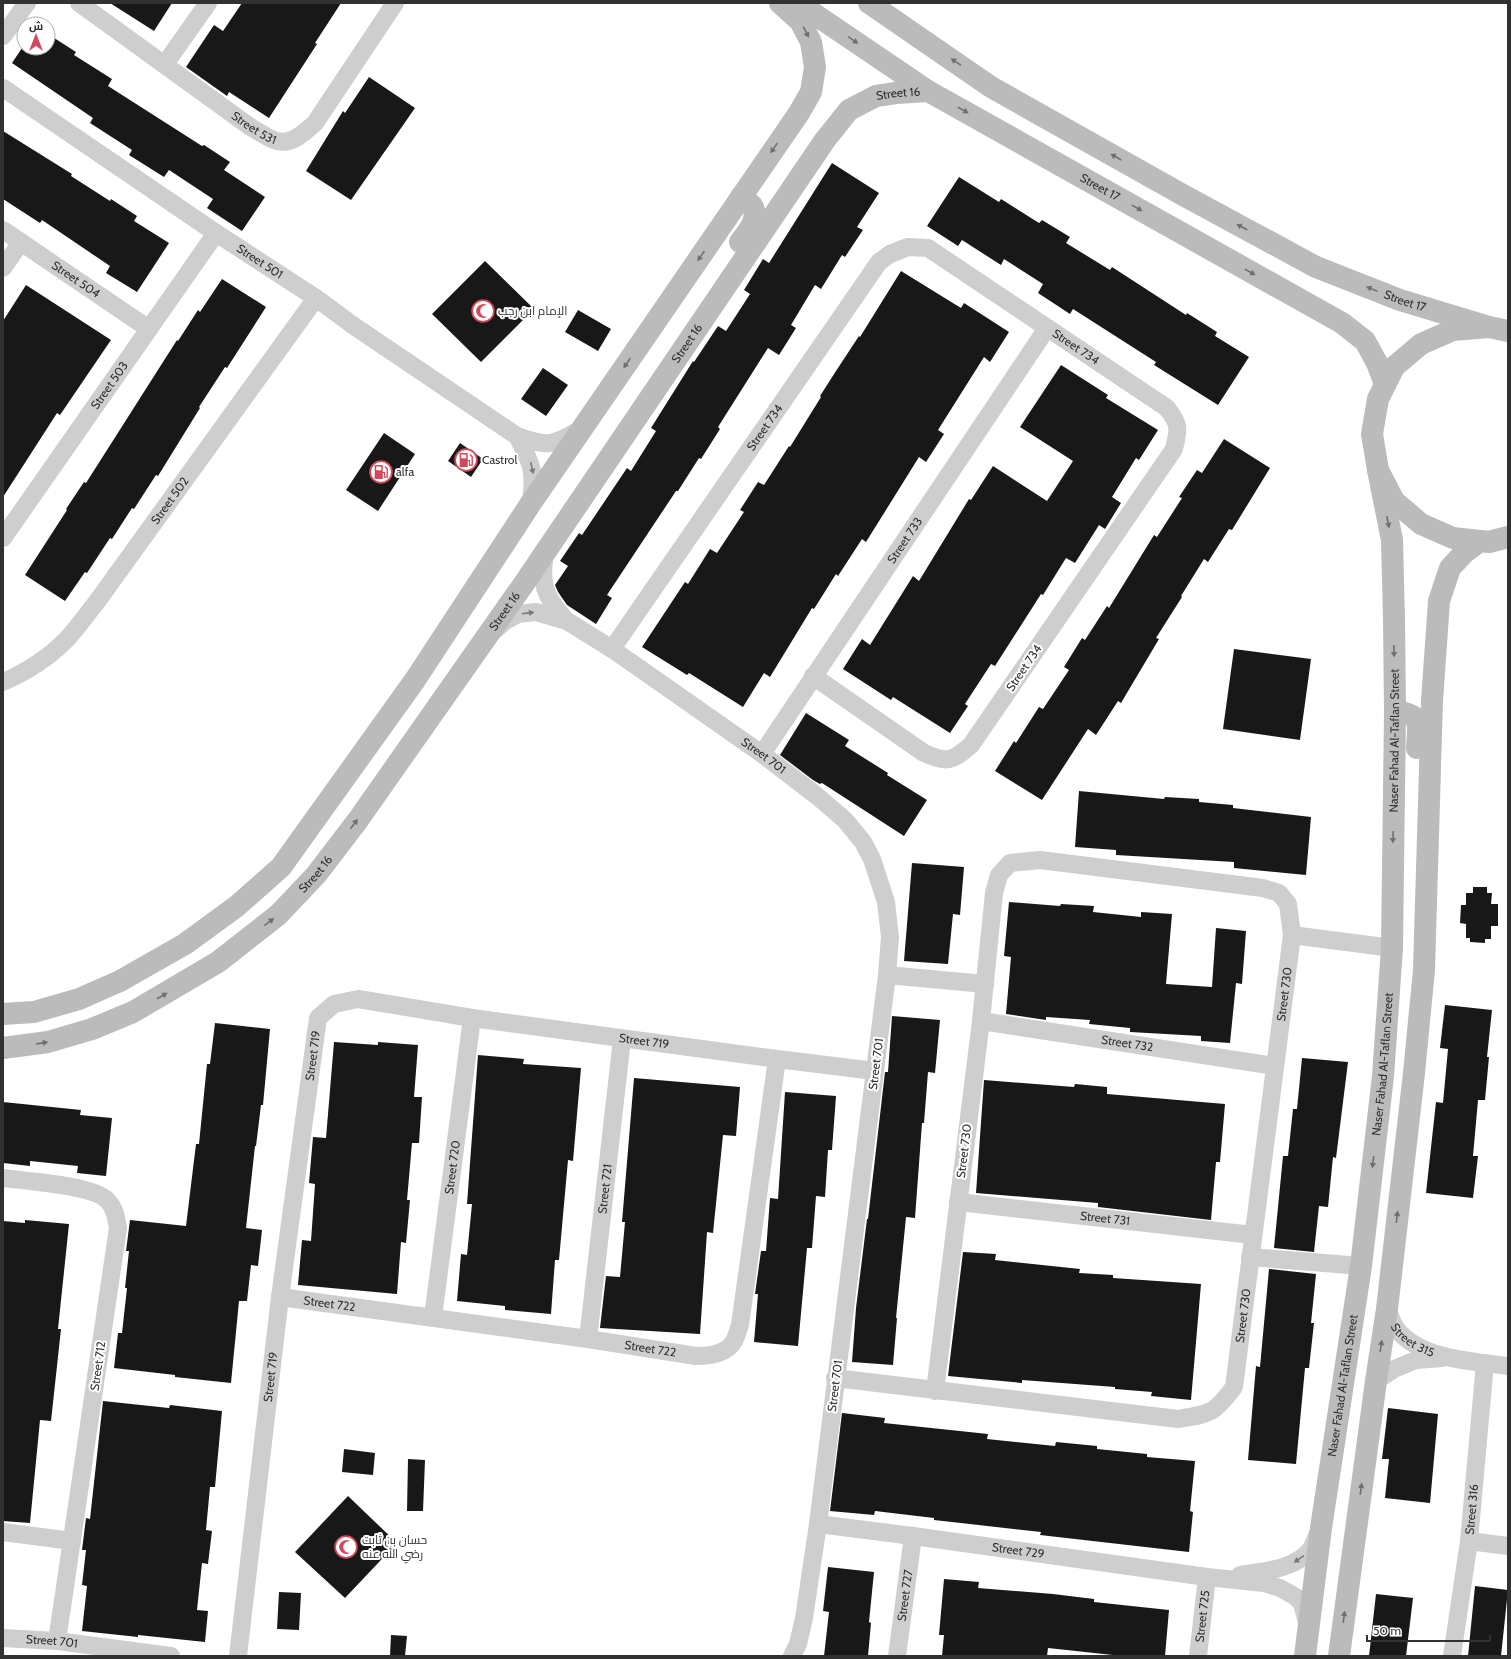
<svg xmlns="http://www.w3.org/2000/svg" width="1511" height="1659" font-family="Cabin,Cairo,sans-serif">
	<rect width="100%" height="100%" fill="#fff"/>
	<!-- building -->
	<path fill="#181818" d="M110,3H172L154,31Z
		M242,3H341L315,43L317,44L269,118L229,92L227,96L186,67L214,25L223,31Z
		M48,34L76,52L74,55L112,79L108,86L202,146L204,145L230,162L224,170L265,197L242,231L207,208L213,199L169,170L164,177L129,155L132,150L90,123L93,118L12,63L24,45V48H48Z
		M369,77L415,108L351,200L306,171L343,111L345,113Z
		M3,131L72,174L71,176L110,201L111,199L137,216L134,221L169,243L137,292L106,273L110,266L42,220L40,223L3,199Z
		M832,163L879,193L857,227L863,230L845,257L842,255L821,289L815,285L791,325L796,328L779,355L768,348L718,427L720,429L701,459L699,458L678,491H676L607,595L612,598L596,624L567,605L558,592L555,585L568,566L560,561L579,533L582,535L627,468L631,471L656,431L651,428L693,361L694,362L718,326L726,331L750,294L744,290L763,259L769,263Z
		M959,177L999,202L1001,199L1039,223L1042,220L1070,237L1066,243L1110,270L1112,267L1186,315L1187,313L1217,332L1215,336L1249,357L1218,405L1154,365L1156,362L1073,309L1070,314L1038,293L1043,284L1004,259L1001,265L962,240L958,246L927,226Z
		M485,261L534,309L481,362L432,314Z
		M901,271L961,308L964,303L1009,332L990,362L984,357L938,430L944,434L926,462L919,457L866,542L862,539L838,576L836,574L814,609L812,608L770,677L764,673L743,707L689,673L687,675L642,647L685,582L688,584L710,549L717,553L744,512L740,510L758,482L764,485L789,446L790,447L821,397L820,396L836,371L859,336L860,337Z
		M222,279L266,307L227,368L225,367L199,407L200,408L158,476L156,475L134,509L132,508L112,539L110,538L87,573L85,572L65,601L25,575L67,510L66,509L84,482L86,483L177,340L178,341L198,310L200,312Z
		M26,285L111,340L60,415L57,413L3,497V321Z
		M578,310L611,329L598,351L565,332Z
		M1061,365L1108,395L1106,398L1158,430L1139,460L1136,458L1112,497L1121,503L1105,529L1099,525L1075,563L1066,558L1043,595L1041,594L995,666L991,664L965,704L968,706L950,733L893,697L891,700L843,669L862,639L870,645L913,576L919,581L969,499L971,500L993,466L1047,501L1073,461L1020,427Z
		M543,368L568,385L546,416L521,399Z
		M384,433L415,454L378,511L346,490Z
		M1224,439L1270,468L1232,530L1229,529L1208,562L1204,559L1181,596L1182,597L1156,638L1159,639L1121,703L1118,701L1096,735L1088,729L1042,800L995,771L1014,741L1016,743L1039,707L1043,709L1069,670L1064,667L1082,638L1085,640L1107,606L1109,608L1154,535L1157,537L1182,498L1179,497L1197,470L1202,473Z
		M460,443L483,459L471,477L448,461Z
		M1234,649L1311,659L1300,740L1223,729Z
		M806,713L849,740L845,746L888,773L887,775L927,800L904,836L822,783L820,784L813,780L780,755Z
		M1079,791L1164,799L1165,797L1199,799V802L1233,805V808L1311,817L1306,875L1234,868V862L1116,855V850L1075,847Z
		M912,863L964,867L960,915L953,914L948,964L904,961Z
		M1473,887H1487V893H1492L1491,904H1498V926H1491V939H1485V943L1470,942V938H1466V924L1460,923L1461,905H1466V893H1473Z
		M1009,902L1060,906L1061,904L1094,906L1093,912L1141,917V912L1172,914L1166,984L1212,987L1216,928L1246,931L1242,984L1236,983L1230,1043L1201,1041V1036L1130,1032V1028L1089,1024L1090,1020L1046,1017V1020L1006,1014L1011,957L1004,956Z
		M1445,1005L1492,1010L1487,1057H1489L1485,1100H1478L1473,1156H1478L1473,1198L1426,1193L1436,1102L1443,1103L1448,1049L1440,1048Z
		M892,1016L940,1020L935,1073L928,1072L924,1123H922L915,1218L906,1217L896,1318H897L893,1365L852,1362L856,1308L867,1219H868L885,1072H888Z
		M215,1023L270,1029L263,1105H261L256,1146H255L246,1228L262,1230L258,1266L251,1265L247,1301H239L231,1383L175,1377V1375L114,1368L118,1333H122L127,1288H125L129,1251H126L130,1220L186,1226L196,1144H199L207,1064H210Z
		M334,1042L378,1045V1042L418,1045L414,1097H422L419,1143H412L407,1200H410L406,1243L401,1242L397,1294L298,1285L302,1240L311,1241L315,1184L309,1183L313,1137L326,1138Z
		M478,1055L524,1059L523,1064L581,1068L573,1161L568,1160L559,1260H555L551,1314L505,1310V1306L457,1301L461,1254L467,1255L472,1204H467Z
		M1302,1058L1348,1062L1336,1158L1333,1157L1328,1207L1319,1206L1314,1252L1274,1248L1283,1156H1288L1293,1109H1297Z
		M634,1078L740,1087L736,1136L723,1135L713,1233L707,1232L700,1334L600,1328L606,1276L620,1277L625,1222H622Z
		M984,1080L1074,1087L1075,1084L1107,1087V1094L1225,1104L1220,1162H1216L1211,1220L1098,1207V1203L976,1193Z
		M785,1092L836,1096L832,1150H828L825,1197L816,1196L812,1248H807L798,1346L754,1342L758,1294H755L761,1251H766L770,1198L778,1199Z
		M3,1102L81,1110L80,1115L112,1118L106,1176L77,1173L78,1166L30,1161V1166L3,1163Z
		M25,1220L69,1224L58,1329H61L51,1421L40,1420L30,1523L3,1521V1221L25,1223Z
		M963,1252L996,1254L995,1260L1080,1269L1079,1273L1113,1275V1278L1201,1284L1191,1400L1151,1396L1152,1392L1115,1389V1387L1022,1380V1383L948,1376Z
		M1269,1269L1316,1274L1311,1323H1314L1309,1368H1305L1296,1464L1248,1460L1256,1366L1260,1367Z
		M103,1401L169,1408L170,1405L222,1411L215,1487H210L206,1530L212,1531L208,1564L202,1563L197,1610L208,1611L205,1642L138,1635V1637L82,1631L87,1586L82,1585L86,1550H82L86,1518L90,1519Z
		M1388,1408L1438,1414L1430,1503L1385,1498L1389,1459H1382Z
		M842,1413L885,1418L884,1423L988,1434L987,1439L1055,1446L1056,1442L1097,1446V1449L1147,1454V1457L1195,1461L1190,1511L1193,1512L1189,1552L1040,1535L1041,1532L934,1520V1518L875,1511L874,1515L830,1511Z
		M344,1449L375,1453L373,1475L342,1472Z
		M408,1459L425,1460L423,1511H407Z
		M348,1496L397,1543L345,1598L295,1552Z
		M828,1567L874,1572L869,1622L871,1623L868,1656H824L829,1612L823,1611Z
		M944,1579L979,1582L978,1588L1053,1594L1094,1599V1602L1169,1610L1165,1656H1122L1048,1648L1047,1656H942L944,1635H939Z
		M1475,1586L1508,1590L1501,1656H1468Z
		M279,1592L301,1593L299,1630L277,1629Z
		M1376,1594L1413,1598L1406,1656H1369Z
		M391,1635L407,1636L405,1656H390Z"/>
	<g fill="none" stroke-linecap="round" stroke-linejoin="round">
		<!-- street -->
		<g stroke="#cecece" stroke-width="18">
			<path id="s1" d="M79,3L249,126C280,145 286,150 315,123L395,3"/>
			<path d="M3,36L27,3"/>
			<path d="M165,64L208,3"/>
			<path id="s2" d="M3,88L216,233L316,298L354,326L517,436C547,447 553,446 581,429"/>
			<path id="s3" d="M3,230L149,329"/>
			<path d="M3,268L21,242"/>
			<path d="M517,436C532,465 535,469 531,503"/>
			<path id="s4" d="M3,538L216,233"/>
			<path d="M545,552C540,584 544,596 566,620"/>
			<path id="s5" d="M495,630L505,621L518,614L536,612L567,621L612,649L762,754L817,796L845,820L863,842L872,859L886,902L890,937L887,975L818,1524L804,1618L798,1644L792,1656"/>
			<path id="s6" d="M612,649L879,262L890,254L908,247L928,248L1167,408C1180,425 1179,428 1174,449L971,745C951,762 948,763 924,753L813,676"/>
			<path id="s7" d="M3,682C26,672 47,659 65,641C76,630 86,615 96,603L316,298"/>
			<path id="s8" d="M762,754L1047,328"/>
			<path d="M1292,935L1392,948"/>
			<path d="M887,975L985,984"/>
			<path id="s9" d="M981,1021L1274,1066"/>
			<path d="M3,1178C25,1181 93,1185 107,1200C115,1208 116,1217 118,1228L57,1641"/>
			<path id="s10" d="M958,1202L1253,1235"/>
			<path d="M1250,1257L1361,1266"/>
			<path id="s11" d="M280,1297L588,1339L696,1356C710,1356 727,1354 734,1341C737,1336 738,1330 740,1325L777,1059"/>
			<path id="s12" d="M1387,1309C1390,1316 1393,1325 1398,1331C1424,1360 1472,1361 1508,1366"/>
			<path id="s13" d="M433,1317L472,1018"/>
			<path id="s14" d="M588,1339L622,1039"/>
			<path id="s15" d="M835,1378L1178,1419C1210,1414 1214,1414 1234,1387L1292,935L1288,904L1279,893L1263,888L1040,860L1010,863L999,875L994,893L981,1021L935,1391"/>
			<path d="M1376,1381L1394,1369L1416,1360L1442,1358"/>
			<path id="s16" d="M818,1524L913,1536L1207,1577L1264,1583L1280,1588L1296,1597L1302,1604L1308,1626"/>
			<path d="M3,1532L72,1541"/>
			<path d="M1469,1541L1508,1546"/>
			<path d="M1240,1575C1263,1571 1295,1570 1311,1549C1314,1544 1316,1537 1319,1532"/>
			<path id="s17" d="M3,1638L57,1641L171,1656"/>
			<path id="s18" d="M238,1656L280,1297L318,1018L334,1004L358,999L472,1018L777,1059L875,1071"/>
			<path id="s19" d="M897,1656L913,1536"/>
			<path id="s20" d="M1198,1656L1207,1577"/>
			<path id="s21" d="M1452,1656L1469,1541L1485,1363"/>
		</g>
		<!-- secondary -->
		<g stroke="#bbb" stroke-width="22">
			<path id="s22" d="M798,3L928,91L1342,323L1365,341L1377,363L1385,384"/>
			<path id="s23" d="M869,3L991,87L1183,195L1316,267L1400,300L1489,327"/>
			<path d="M740,242C747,233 759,220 753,207C751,203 745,200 741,197"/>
			<path d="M1508,331L1489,327L1453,330L1421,344L1394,367L1378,399L1372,434L1378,470L1394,501L1421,524L1453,538L1489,542L1508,537"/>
			<path d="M1395,712C1424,713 1418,726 1417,748"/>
			<path d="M3,1014L34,1012L79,999L120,981L185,944L237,906L281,867L415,680L531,503L799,113L811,92L815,67L811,42L800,21L780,3"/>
			<path id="s24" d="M3,1048L48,1042L92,1029L133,1012L218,962L278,915L316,875L358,820L523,585L825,140L849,110L876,96L896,93L928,91"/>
			<path id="s25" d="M1305,1656L1321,1528L1361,1266L1383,1076L1392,948L1395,712L1394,619L1392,540L1378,470"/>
			<path d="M1339,1656L1376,1381L1387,1309L1414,1073L1424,970L1432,701L1439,601L1450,568L1464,553L1480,541"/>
		</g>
	</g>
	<!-- one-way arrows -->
	<defs><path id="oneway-solid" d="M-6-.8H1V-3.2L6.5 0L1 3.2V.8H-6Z"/></defs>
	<g fill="#6f6f6f">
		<use href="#oneway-solid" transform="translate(806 32) rotate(62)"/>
		<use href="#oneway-solid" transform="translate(853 40) rotate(34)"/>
		<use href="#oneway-solid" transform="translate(956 62) rotate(-146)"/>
		<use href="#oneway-solid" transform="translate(963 110) rotate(29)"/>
		<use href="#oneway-solid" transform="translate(774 148) rotate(125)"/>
		<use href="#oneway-solid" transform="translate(1116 157) rotate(-150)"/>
		<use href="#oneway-solid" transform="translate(1137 208) rotate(29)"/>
		<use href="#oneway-solid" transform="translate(1242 227) rotate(-152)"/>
		<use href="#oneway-solid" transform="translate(701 256) rotate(124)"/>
		<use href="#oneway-solid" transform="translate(1250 272) rotate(29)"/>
		<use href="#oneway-solid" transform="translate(1372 289) rotate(-158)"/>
		<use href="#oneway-solid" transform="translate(627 363) rotate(124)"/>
		<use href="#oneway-solid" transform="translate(1388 522) rotate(79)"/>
		<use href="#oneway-solid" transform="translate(1394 651) rotate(89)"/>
		<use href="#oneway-solid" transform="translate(354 824) rotate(-53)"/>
		<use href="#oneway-solid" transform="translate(1393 837) rotate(91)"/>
		<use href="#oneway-solid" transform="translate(269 922) rotate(-38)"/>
		<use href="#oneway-solid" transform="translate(162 996) rotate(-29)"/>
		<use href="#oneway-solid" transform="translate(42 1043) rotate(-8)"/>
		<use href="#oneway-solid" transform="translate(1373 1162) rotate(97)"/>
		<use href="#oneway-solid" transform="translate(1397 1217) rotate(-83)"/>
		<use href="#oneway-solid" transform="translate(1381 1346) rotate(-81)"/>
		<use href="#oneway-solid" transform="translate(1361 1489) rotate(-82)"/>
		<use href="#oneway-solid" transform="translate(1344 1617) rotate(-82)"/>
	</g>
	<g fill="#787878">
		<use href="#oneway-solid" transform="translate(532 468) rotate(77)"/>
		<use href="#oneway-solid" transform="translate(528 613) rotate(-7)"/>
		<use href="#oneway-solid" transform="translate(1299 1559) rotate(145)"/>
	</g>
	<!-- icons -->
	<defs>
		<g id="mosque-ring" transform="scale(1.15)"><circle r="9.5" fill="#fff" stroke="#d1495b" stroke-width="1.5"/><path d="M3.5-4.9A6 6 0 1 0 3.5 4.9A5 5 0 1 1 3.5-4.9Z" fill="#d1495b"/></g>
		<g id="fuel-ring" transform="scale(1.15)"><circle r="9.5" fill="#fff" stroke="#d1495b" stroke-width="1.5"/><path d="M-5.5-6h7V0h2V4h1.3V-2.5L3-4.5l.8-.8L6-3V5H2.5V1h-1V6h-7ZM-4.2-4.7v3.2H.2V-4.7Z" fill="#d1495b"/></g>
	</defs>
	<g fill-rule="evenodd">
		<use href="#mosque-ring" x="483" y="311"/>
		<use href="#fuel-ring" x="466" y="460"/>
		<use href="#fuel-ring" x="381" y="472"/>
		<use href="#mosque-ring" x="346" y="1547"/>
	</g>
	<g text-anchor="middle" stroke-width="4" stroke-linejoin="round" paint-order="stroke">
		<!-- street labels -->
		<g font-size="12" fill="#313131" stroke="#fff">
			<text dy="4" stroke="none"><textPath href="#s24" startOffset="1351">Street 16</textPath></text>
			<text dy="4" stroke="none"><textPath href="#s1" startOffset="215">Street 531</textPath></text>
			<text dy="4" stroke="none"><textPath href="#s22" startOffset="354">Street 17</textPath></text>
			<text dy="4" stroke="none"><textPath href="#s2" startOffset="310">Street 501</textPath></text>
			<text dy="4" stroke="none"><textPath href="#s3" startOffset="88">Street 504</textPath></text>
			<text dy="4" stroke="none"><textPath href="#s23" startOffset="615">Street 17</textPath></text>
			<text dy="4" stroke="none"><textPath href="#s24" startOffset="1014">Street 16</textPath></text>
			<text dy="4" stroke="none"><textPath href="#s6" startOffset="701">Street 734</textPath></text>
			<text dy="4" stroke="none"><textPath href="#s4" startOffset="186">Street 503</textPath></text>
			<text dy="4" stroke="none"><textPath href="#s6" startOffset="269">Street 734</textPath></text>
			<text dy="4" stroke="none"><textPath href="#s7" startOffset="250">Street 502</textPath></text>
			<text dy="4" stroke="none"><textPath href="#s8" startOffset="257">Street 733</textPath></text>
			<text dy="4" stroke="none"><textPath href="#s24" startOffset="690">Street 16</textPath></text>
			<text transform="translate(1024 668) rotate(-56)" y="4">Street 734</text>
			<text dy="4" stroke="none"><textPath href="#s25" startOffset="921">Naser Fahad Al-Taflan Street</textPath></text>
			<text dy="4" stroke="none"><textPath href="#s5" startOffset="317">Street 701</textPath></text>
			<text dy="4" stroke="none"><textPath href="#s24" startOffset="366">Street 16</textPath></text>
			<text dy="4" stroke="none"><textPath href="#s15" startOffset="809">Street 730</textPath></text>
			<text dy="4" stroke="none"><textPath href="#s18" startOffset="978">Street 719</textPath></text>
			<text dy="4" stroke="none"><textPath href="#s9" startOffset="148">Street 732</textPath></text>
			<text dy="4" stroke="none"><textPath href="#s18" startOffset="605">Street 719</textPath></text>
			<text transform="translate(876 1064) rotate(-83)" y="4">Street 701</text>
			<text dy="4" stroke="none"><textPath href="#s25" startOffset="597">Naser Fahad Al-Taflan Street</textPath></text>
			<text transform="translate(964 1151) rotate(-83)" y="4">Street 730</text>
			<text dy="4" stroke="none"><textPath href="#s13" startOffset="151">Street 720</textPath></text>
			<text dy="4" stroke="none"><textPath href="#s14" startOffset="151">Street 721</textPath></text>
			<text dy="4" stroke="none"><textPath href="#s10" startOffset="148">Street 731</textPath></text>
			<text dy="4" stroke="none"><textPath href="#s11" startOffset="50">Street 722</textPath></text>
			<text dy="4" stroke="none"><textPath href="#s15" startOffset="485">Street 730</textPath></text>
			<text dy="4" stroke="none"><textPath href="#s12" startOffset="42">Street 315</textPath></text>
			<text dy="4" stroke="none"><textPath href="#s11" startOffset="374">Street 722</textPath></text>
			<text transform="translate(98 1366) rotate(-82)" y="4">Street 712</text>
			<text dy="4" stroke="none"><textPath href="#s18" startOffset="281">Street 719</textPath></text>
			<text transform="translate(835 1386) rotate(-83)" y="4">Street 701</text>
			<text dy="4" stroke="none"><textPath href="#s25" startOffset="273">Naser Fahad Al-Taflan Street</textPath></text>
			<text dy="4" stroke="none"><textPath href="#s21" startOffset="148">Street 316</textPath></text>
			<text dy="4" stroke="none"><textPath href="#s16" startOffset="202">Street 729</textPath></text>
			<text dy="4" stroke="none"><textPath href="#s19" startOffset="61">Street 727</textPath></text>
			<text dy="4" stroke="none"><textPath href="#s20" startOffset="40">Street 725</textPath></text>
			<text dy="4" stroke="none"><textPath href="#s17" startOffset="49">Street 701</textPath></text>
		</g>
		<!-- poi labels -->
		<g font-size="12" fill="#313131" stroke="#fff" text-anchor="start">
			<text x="498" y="315">الإمام ابن رجب</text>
			<text x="482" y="464">Castrol</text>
			<text x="396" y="476">alfa</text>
			<text x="362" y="1544">حسان بن ثابت<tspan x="362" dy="14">رضي الله عنه</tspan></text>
		</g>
	</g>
	<!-- border -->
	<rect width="1511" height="1659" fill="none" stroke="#313131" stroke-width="8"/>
	<!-- north arrow -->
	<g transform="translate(36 36)"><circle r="19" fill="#ffffff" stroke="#adadad"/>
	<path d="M0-3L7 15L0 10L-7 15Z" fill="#d1495b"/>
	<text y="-6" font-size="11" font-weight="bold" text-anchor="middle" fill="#313131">ش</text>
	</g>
	<!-- scale -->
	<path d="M1367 1635v6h123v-6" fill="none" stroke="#313131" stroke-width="2"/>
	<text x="1373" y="1635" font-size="12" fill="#313131" stroke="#ffffff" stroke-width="3" paint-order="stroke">50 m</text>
</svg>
